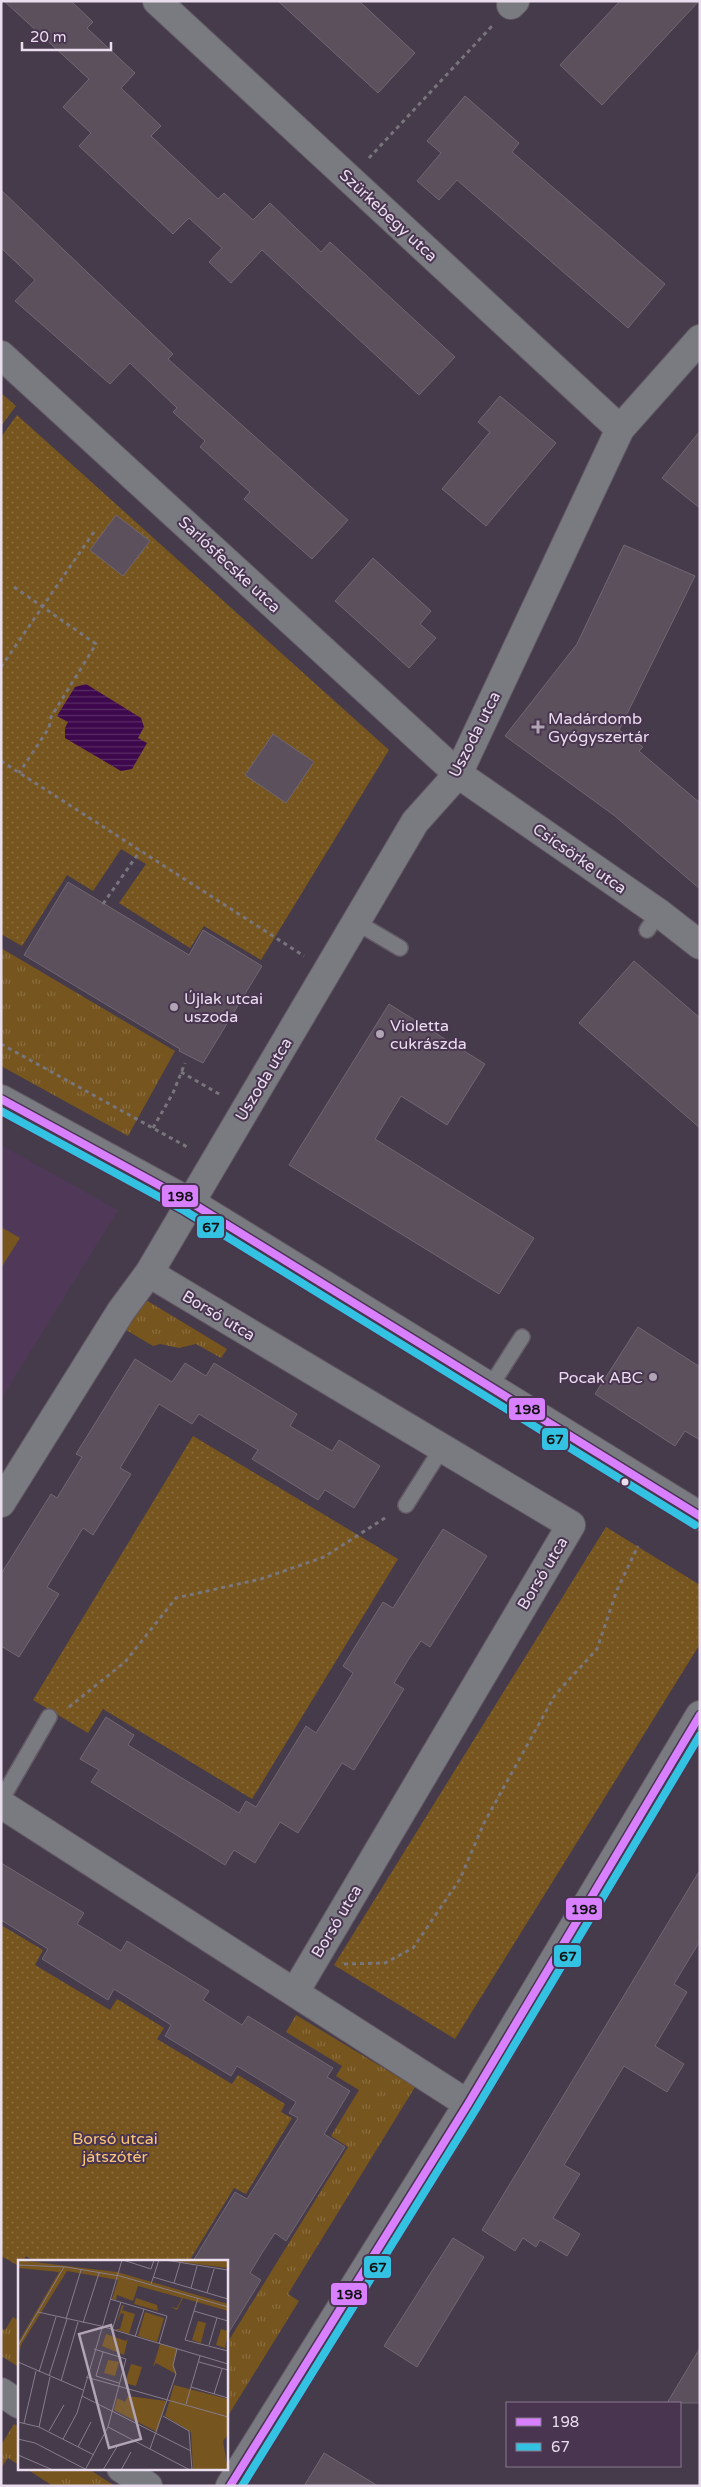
<svg xmlns="http://www.w3.org/2000/svg" width="701" height="2487" font-family="'Varela Round',sans-serif">
	<defs>
		<pattern id="grass-tufts" width="24" height="20" patternUnits="userSpaceOnUse" patternTransform="scale(1.25)"><rect width="24" height="20" fill="#76551e"/><path d="M3 7l-1-3M5 7V3M7 7l1-3M15 17l-1-3M17 17v-4M19 17l1-3" fill="none" stroke="#8a6d3f"/></pattern>
		<pattern id="park-dots" width="8" height="8" patternUnits="userSpaceOnUse" patternTransform="scale(1.25)"><rect width="8" height="8" fill="#76551e"/><path d="M2 2h.1M6 6h.1" fill="none" stroke="#8a6d3f" stroke-width="1.8" stroke-linecap="round"/></pattern>
		<pattern id="water-rules" width="6" height="5" patternUnits="userSpaceOnUse" patternTransform="scale(1.25)"><rect width="6" height="5" fill="#3d084c"/><path d="M0 2.5h6" fill="none" stroke="#592c66"/></pattern>
	</defs>
	<rect width="100%" height="100%" fill="#463b4a"/>
	<!-- built -->
	<path fill="#503958" d="M1,1145L118,1210L1,1399Z"/>
	<!-- grass -->
	<path fill="url(#grass-tufts)" d="M1,948L175,1051L128,1136L1,1066Z
		M146,1300L227,1349L221,1358L196,1344L179,1348L160,1344L153,1346L126,1330L133,1308Z
		M296,2015L415,2087L288,2294L299,2301L226,2419V2345L348,2147L331,2136L359,2090L336,2076L342,2066L286,2032Z
		M13,2317L19,2321V2367L1,2356V2328L5,2330Z
		M14,2424L19,2427V2465L8,2458L1,2468V2445Z
		M25,2468H87L115,2486H53Z"/>
	<!-- park -->
	<path fill="url(#park-dots)" d="M1,393L16,406L1,426Z
		M17,415L389,750L261,960L204,926L190,948L119,903L146,864L121,849L93,891L67,875L22,946L1,934V437Z
		M193,1436L398,1559L252,1799L103,1709L88,1733L33,1700Z
		M606,1527L700,1585V1644L455,2039L334,1965Z
		M1,1925L43,1950L35,1965L110,2010L117,1999L164,2028L157,2039L232,2084L238,2075L285,2104L281,2112L292,2118L246,2194L234,2188L191,2258L195,2261H34L26,2256L23,2261H19V2266L1,2256Z"/>
	<!-- pitch -->
	<path fill="#76551e" d="M1,1227L20,1238L1,1268Z"/>
	<!-- water -->
	<path fill="url(#water-rules)" d="M86,684L141,718L144,727L138,738L147,743L132,769L121,771L65,738V728L68,722L57,716L75,687Z"/>
	<!-- building -->
	<path fill="#5b505c" stroke="#716672" d="M4,1H71L93,22L87,28L135,73L121,88L161,126L151,136L218,199L224,193L253,220L270,203L321,252L330,242L455,357L419,395L262,250L231,283L209,262L222,248L189,218L173,234L79,146L91,133L63,107L89,79Z
		M278,1H359L415,53L378,93Z
		M620,1H699L602,105L560,65Z
		M465,96L519,143L512,152L665,284L628,328L457,180L439,200L417,181L441,153L427,141Z
		M1,190L173,354L168,359L348,520L312,559L244,499L250,492L200,447L205,441L173,412L177,408L130,363L110,384L15,301L35,280L1,248Z
		M500,396L556,443L486,526L442,489L490,432L478,422Z
		M700,431V508L662,478Z
		M116,515L150,541L123,576L90,550Z
		M624,545L695,576L619,730L643,747L639,751L700,803V889L615,816L505,736L577,644Z
		M373,558L431,611L420,624L436,638L409,668L335,601Z
		M273,734L314,762L286,803L245,775Z
		M68,882L189,955L203,930L262,966L203,1063L179,1051L180,1049L24,955Z
		M634,961L700,1018V1128L579,1023Z
		M389,1004L485,1064L447,1125L401,1096L375,1139L534,1238L499,1294L289,1165Z
		M638,1327L700,1367V1440L685,1431L675,1446L595,1394Z
		M135,1359L172,1382L185,1363L206,1376L214,1363L297,1414L290,1426L332,1451L339,1440L380,1466L354,1508L325,1490L318,1500L252,1459L258,1450L199,1414L192,1424L159,1404L120,1468L131,1474L93,1535L83,1528L47,1587L59,1594L19,1657L1,1646V1574L51,1494L57,1498L82,1457L76,1454Z
		M443,1529L487,1556L430,1647L421,1641L408,1660L394,1683L404,1689L354,1770L342,1763L298,1833L280,1822L255,1863L234,1850L225,1865L91,1782L99,1770L80,1759L106,1717L134,1735L128,1745L239,1813L246,1801L256,1807L306,1726L316,1733L336,1701L353,1673L343,1666L383,1602L393,1608Z
		M1,1863L84,1913L77,1924L100,1938L121,1951L127,1941L209,1991L203,2000L242,2025L248,2016L333,2068L327,2077L350,2091L324,2134L345,2147L286,2241L275,2233L262,2253L250,2273L261,2280L226,2337V2261H193L235,2192L247,2199L298,2118L289,2113L296,2102L237,2066L231,2076L165,2036L171,2025L141,2006L114,1989L108,2000L42,1959L48,1949L1,1920Z
		M700,1870V1941L674,1984L687,1992L655,2046L684,2064L667,2092L624,2066L564,2165L580,2174L553,2218L580,2234L567,2256L540,2240L536,2247L523,2238L515,2251L482,2230Z
		M453,2238L484,2257L417,2367L384,2346Z
		M700,2348V2403H667Z
		M324,2453L378,2486H304Z"/>
	<g fill="none" stroke-linecap="round" stroke-linejoin="round">
		<!-- lane casing -->
		<g stroke="#635a66" stroke-width="18">
			<path id="lane" d="M356,922L400,948
				M647,930L659,913
				M490,1387L522,1337
				M406,1505L442,1448
				M1,1800L49,1717"/>
		</g>
		<!-- street casing -->
		<g stroke="#635a66" stroke-width="30">
			<path id="street" d="M157,1L620,429
				M511,5L515,1
				M1,355L458,774L659,913L700,945
				M1,1099L190,1202L700,1516
				M149,1273L571,1525L295,1992
				M1,1503L121,1311L149,1273L415,822L458,774L620,429L700,339
				M1,1804L468,2104
				M1,2392L19,2404
				M121,2468L148,2486
				M230,2486L468,2104L700,1715"/>
		</g>
		<!-- path -->
		<path stroke="#78757d" stroke-width="3" stroke-dasharray="4 4" stroke-linecap="butt" d="M369,158L493,25
			M14,587L96,644L51,717L49,728L19,773
			M1,667L96,529
			M1,761L304,956
			M103,904L140,851
			M1,1044L189,1148
			M181,1072L221,1095
			M153,1128L173,1093L185,1063
			M69,1707L125,1662L176,1598L261,1579L324,1557L388,1516
			M344,1964L385,1963L413,1948L460,1879L484,1823L555,1695L597,1649L617,1590L638,1546"/>
		<!-- lane -->
		<use href="#lane" stroke="#7a7b81" stroke-width="15"/>
		<!-- street -->
		<use href="#street" stroke="#7a7b81" stroke-width="28"/>
		<!-- bus-1 casing -->
		<g stroke="#493550" stroke-width="11">
			<path id="bus-1" d="M1,1099L190,1202L700,1516
				M230,2486L468,2104L700,1715"/>
		</g>
		<!-- bus-2 casing -->
		<g stroke="#493550" stroke-width="11">
			<path id="bus-2" d="M1,1111L185,1211L695,1525
				M242,2486L476,2109L700,1735"/>
		</g>
		<!-- bus-1 -->
		<use href="#bus-1" stroke="#d880ff" stroke-width="8"/>
		<!-- bus-2 -->
		<use href="#bus-2" stroke="#33c2e2" stroke-width="8"/>
	</g>
	<!-- markers -->
	<g fill="#b0a4b5" stroke="#493550" stroke-width="2">
		<path d="M535.5 719.5h5v5h5v5h-5v5h-5v-5h-5v-5h5z"/>
		<circle cx="174" cy="1007" r="5"/>
		<circle cx="380" cy="1034" r="5"/>
		<circle cx="653" cy="1377" r="5"/>
	</g>
	<circle fill="#e9ddee" stroke="#493550" stroke-width="2" cx="625" cy="1482" r="4.5"/>
	<g text-anchor="middle" stroke-width="4" stroke-linejoin="round" paint-order="stroke">
		<!-- street labels -->
		<g font-size="16" fill="#e9ddee" stroke="#493550">
			<text transform="translate(389 215) rotate(43)" y="6">Szürkebegy utca</text>
			<text transform="translate(230 564) rotate(43)" y="6">Sarlósfecske utca</text>
			<text transform="translate(474 734) rotate(-63)" y="6">Uszoda utca</text>
			<text transform="translate(580 858) rotate(35)" y="6">Csicsörke utca</text>
			<text transform="translate(263 1079) rotate(-59)" y="6">Uszoda utca</text>
			<text transform="translate(219 1315) rotate(31)" y="6">Borsó utca</text>
			<text transform="translate(542 1573) rotate(-59)" y="6">Borsó utca</text>
			<text transform="translate(336 1921) rotate(-59)" y="6">Borsó utca</text>
		</g>
		<!-- poi labels -->
		<g font-size="16" fill="#e9ddee" stroke="#493550" text-anchor="start">
			<text x="548" y="724">Madárdomb<tspan x="548" dy="18">Gyógyszertár</tspan></text>
			<text x="184" y="1004">Újlak utcai<tspan x="184" dy="18">uszoda</tspan></text>
			<text x="390" y="1031">Violetta<tspan x="390" dy="18">cukrászda</tspan></text>
			<text x="643" y="1383" text-anchor="end">Pocak ABC</text>
		</g>
		<!-- park labels -->
		<g font-size="16" fill="#f9c578" stroke="#493550">
			<text x="115" y="2144">Borsó utcai<tspan x="115" dy="18">játszótér</tspan></text>
		</g>
	</g>
	<!-- overview -->
	<g transform="translate(18 2260)">
		<rect width="210" height="210" fill="#463b4a"/>
		<path d="M0,0L99,12L210,44V51L165,38L159,50L153,47L159,48L164,38L120,26L115,41L99,35L98,40L94,39L100,20L49,11L3,85L0,99V83L41,12L0,8ZM154,0H210V8L162,2ZM118,38L139,45L140,51L116,44ZM104,45L106,46L104,50L117,54L111,74L97,69H102L106,54L103,53L98,66ZM127,52L146,58L139,82L120,76ZM180,61L188,63L183,83L174,80ZM203,69L210,71L207,88L198,85ZM156,125L210,139V175L205,181L210,210H175L173,172L147,156Z" fill="#76551e"/>
		<path d="M88,74L108,81L110,78L106,95L84,86ZM142,84L159,89L155,105L158,114L138,103L135,107ZM90,100L101,102L97,116L86,113ZM110,136L148,141L139,172L96,150L99,138L107,142Z" fill="#76551e"/>
		<path d="M113,104L124,107L118,126L107,123Z" fill="#76551e"/>
		<path fill="none" stroke="#877c8c" stroke-width="1" d="M105,0L133,9L136,0M147,0L210,10M0,5L48,7L102,16L210,47M135,17L210,39M156,23L162,3M133,24L141,0M173,28L179,6M189,33L196,9M180,38L167,80L210,91M92,39L149,56L141,84M176,51L210,61M20,52L83,66L210,104M48,59L63,10M65,63L81,13M94,70L103,42M117,77L126,49M191,85L199,58M0,86L46,7M85,92L78,116L101,123M0,102L65,130M181,102L210,110M21,112L38,57M31,116L49,59M68,117L210,157M43,121L60,62M173,127L210,138M196,134L204,109M64,136L173,191M168,144L182,96M145,156L171,171L174,210M0,162L21,167L76,195M6,163L18,111M21,167L32,117M90,167L172,210M31,171L46,145M0,179L17,183L69,210M45,179L59,153L104,0M60,187L73,162M132,189L158,114L155,105L159,89M0,195L35,210M67,210L90,167L108,99L76,89M85,210L100,185M103,210L113,192"/>
		<path fill="#b0a4b5" fill-opacity="0.15" stroke="#b0a4b5" stroke-width="2.5" d="M93,65L123,179L91,188L61,74Z"/>
		<rect width="210" height="210" fill="none" stroke="#e9ddee" stroke-width="2.5"/>
	</g>
	<g stroke="#493550" stroke-width="2">
		<rect x="161" y="1184" width="38" height="24" rx="5" fill="#d880ff"/>
		<rect x="196" y="1215" width="29" height="24" rx="5" fill="#33c2e2"/>
		<rect x="508" y="1397" width="38" height="24" rx="5" fill="#d880ff"/>
		<rect x="541" y="1427" width="28" height="24" rx="5" fill="#33c2e2"/>
		<rect x="565" y="1897" width="38" height="24" rx="5" fill="#d880ff"/>
		<rect x="553" y="1944" width="29" height="24" rx="5" fill="#33c2e2"/>
		<rect x="363" y="2255" width="29" height="24" rx="5" fill="#33c2e2"/>
		<rect x="330" y="2282" width="38" height="24" rx="5" fill="#d880ff"/>
	</g>
	<g font-size="14" text-anchor="middle" font-weight="bold" fill="#111">
		<text x="180" y="1201">198</text>
		<text x="211" y="1232">67</text>
		<text x="527" y="1414">198</text>
		<text x="555" y="1444">67</text>
		<text x="584" y="1914">198</text>
		<text x="568" y="1961">67</text>
		<text x="378" y="2272">67</text>
		<text x="349" y="2299">198</text>
	</g>
	<!-- border -->
	<rect width="701" height="2487" fill="none" stroke="#e9ddee" stroke-width="5"/>
	<!-- legend -->
	<rect x="506" y="2402" width="175" height="65" fill="#493550" stroke="#89788f"/>
	<rect x="516" y="2418" width="25" height="8" fill="#d880ff" stroke="#89788f"/>
	<text x="551" y="2427" font-size="15" fill="#e9ddee">198</text>
	<rect x="516" y="2443" width="25" height="8" fill="#33c2e2" stroke="#89788f"/>
	<text x="551" y="2452" font-size="15" fill="#e9ddee">67</text>
	<!-- scale -->
	<path d="M22 42v8h89v-8" fill="none" stroke="#e9ddee" stroke-width="2.5"/>
	<text x="30" y="42" font-size="15" fill="#e9ddee" stroke="#493550" stroke-width="4" paint-order="stroke">20 m</text>
</svg>
